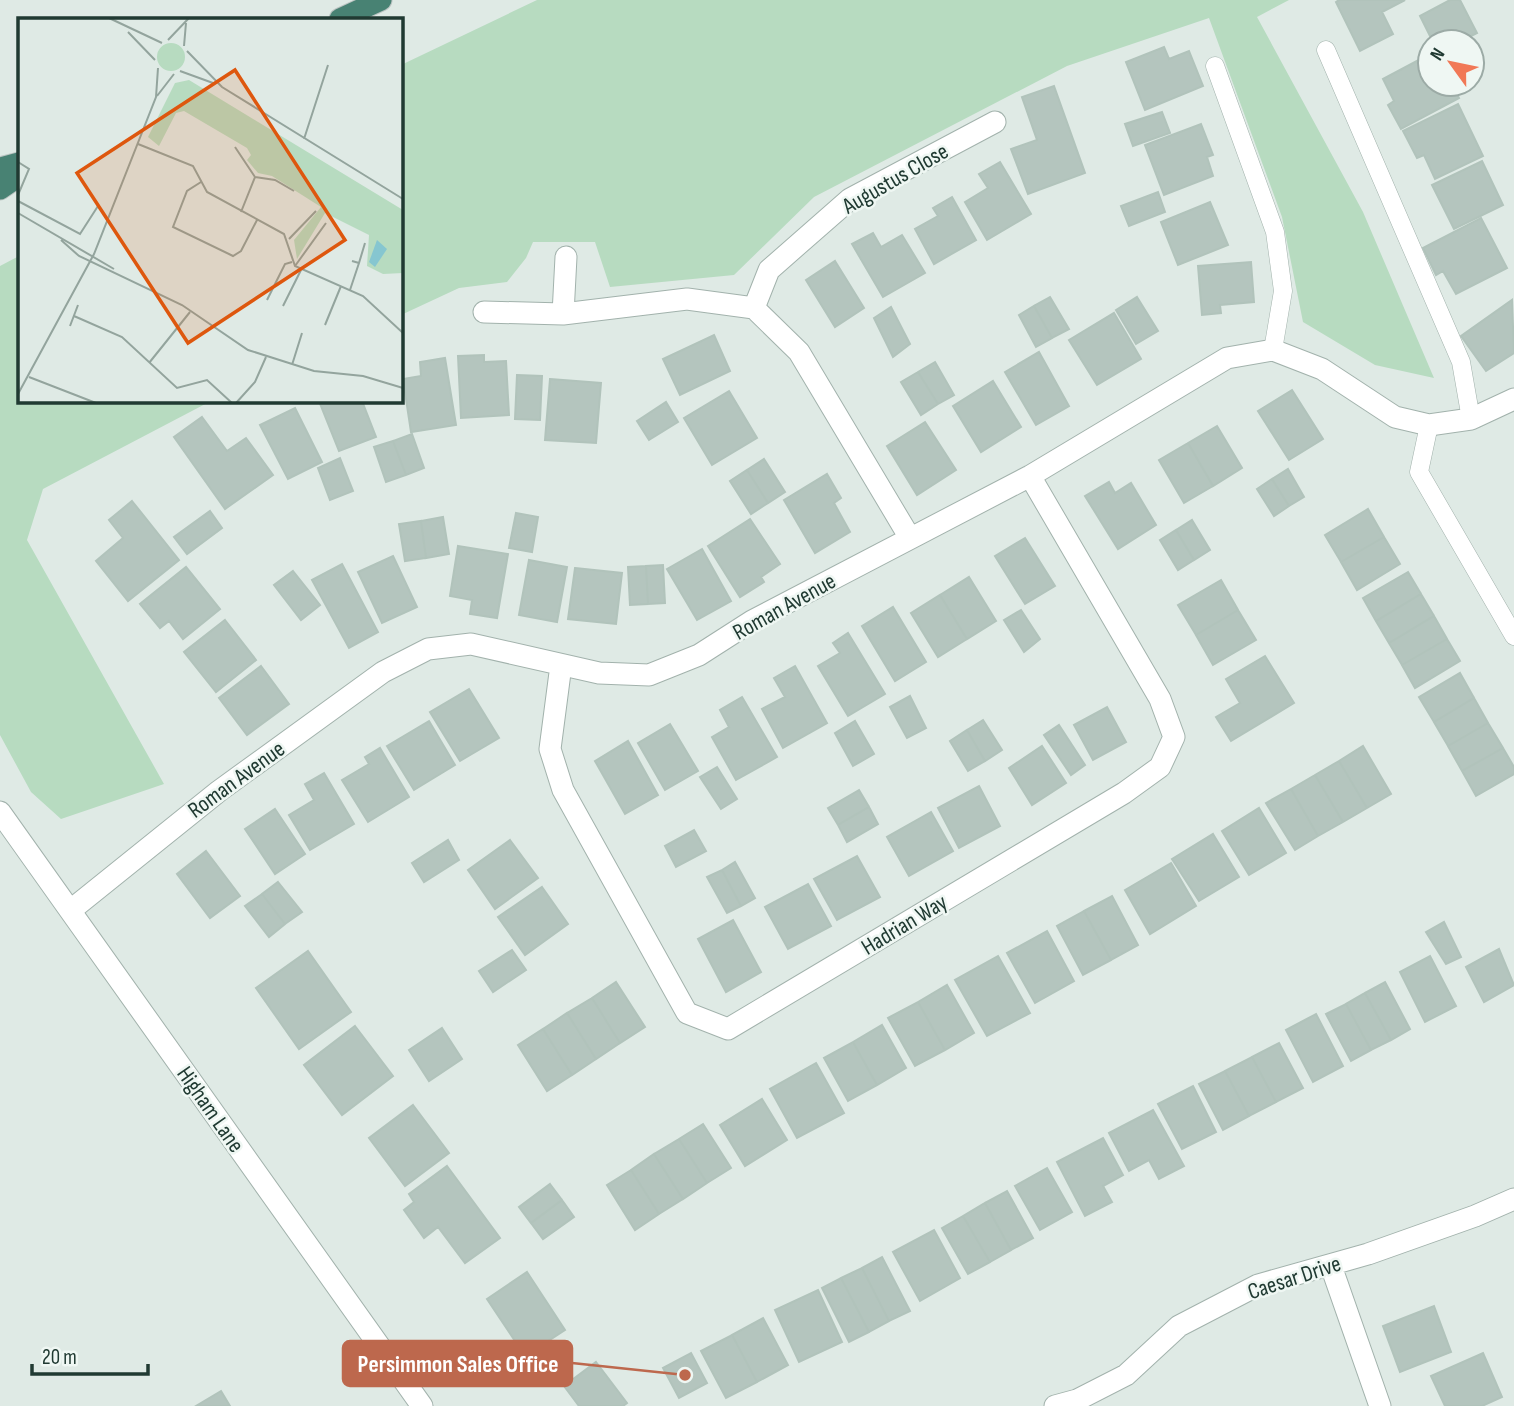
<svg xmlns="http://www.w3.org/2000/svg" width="1514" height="1406" font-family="'Sofia Sans Condensed',sans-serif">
	<rect width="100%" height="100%" fill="#dfeae5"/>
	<!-- green -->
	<path fill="#b7dbc0" d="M537,0H1289L1257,17L1363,212L1434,378L1375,365L1303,322L1282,217L1209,18L1067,66L814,197L734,275L610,287L595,242H533L526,258L507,282L459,288L401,315V65Z
		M19,256V401H211L43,489L27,540L164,784L61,819L31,792L0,735V266Z"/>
	<!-- building -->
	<path fill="#b4c5be" stroke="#b1c3bb" stroke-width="2" d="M1339,0H1405L1382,12L1393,34L1360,51L1336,2Z
		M1450,0H1460L1477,33L1459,42H1433L1420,16Z
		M1164,47L1169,59L1189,51L1203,86L1145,110L1126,62Z
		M1430,54V84H1452L1459,98L1401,129L1388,105L1394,101L1383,79Z
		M1054,86L1085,173L1028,194L1011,149L1037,140L1022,97Z
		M1458,104L1483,156L1435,179L1424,155L1417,158L1403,131Z
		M1162,112L1170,133L1133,146L1125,124Z
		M1201,124L1213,155L1207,157L1213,176L1164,195L1145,145Z
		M1482,161L1503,205L1454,229L1432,185Z
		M1000,162L1031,214L987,240L965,202L988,188L979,174Z
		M1158,192L1165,212L1129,226L1121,206Z
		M952,197L976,240L934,264L915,229L938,216L933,208Z
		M1210,202L1228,245L1178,265L1161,222Z
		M1481,218L1507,268L1456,294L1443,271L1436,275L1423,248Z
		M873,233L881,247L902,235L925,273L883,297L852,244Z
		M835,261L864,308L835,327L806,280Z
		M1251,262L1254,302L1220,305L1221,313L1202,315L1198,266Z
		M1050,297L1069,329L1052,338L1034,306Z
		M1137,297L1158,331L1136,344L1116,310Z
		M1512,300L1514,353L1486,371L1461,336Z
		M1034,306L1052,338L1036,347L1019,315Z
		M891,307L910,344L893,357L874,318Z
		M1114,313L1141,359L1097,385L1069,340Z
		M714,335L730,371L680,395L663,359Z
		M1039,352L1069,406L1036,425L1005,372Z
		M484,355V362L506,361L509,415L461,418L458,356Z
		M445,358L456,425L411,432L403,379L421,376L420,362Z
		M935,362L954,395L938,404L918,372Z
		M918,372L938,404L921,415L901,382Z
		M517,375L542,376L540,420L515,419Z
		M550,379L601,383L596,443L545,440Z
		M993,381L1021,427L981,452L953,406Z
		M1292,390L1323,439L1289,460L1258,411Z
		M729,391L757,438L712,465L684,418Z
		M319,401H362L376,437L339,451Z
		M666,402L678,422L649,440L637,421Z
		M295,408L322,462L288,479L260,425Z
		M202,417L227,451L246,438L273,475L225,509L174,437Z
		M925,422L956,470L917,495L887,446Z
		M1217,426L1242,468L1213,486L1188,443Z
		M412,434L424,468L406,475L393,441Z
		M393,441L406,475L386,482L374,447Z
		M1188,443L1213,486L1184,503L1159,460Z
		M340,458L353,491L330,500L318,468Z
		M764,459L785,492L768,503L747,470Z
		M1288,469L1304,497L1289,506L1272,479Z
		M747,470L768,503L751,514L730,481Z
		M827,474L841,498L834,503L850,532L815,553L784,500Z
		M1272,479L1289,506L1274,516L1257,489Z
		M1109,482L1115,493L1131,483L1156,525L1118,549L1085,496Z
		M132,501L179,560L128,601L96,561L123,538L109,520Z
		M1368,509L1384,537L1341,562L1325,535Z
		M210,511L222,528L187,554L174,537Z
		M516,513L538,517L532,552L509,548Z
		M443,517L449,554L426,558L421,521Z
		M750,519L780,564L761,577L764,582L740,597L708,546Z
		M1192,520L1210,550L1194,560L1176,530Z
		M421,521L426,558L405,561L399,524Z
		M1176,530L1194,560L1178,570L1160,540Z
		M1384,537L1400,564L1357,590L1341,562Z
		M1025,538L1055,586L1025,604L995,556Z
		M458,546L508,554L497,618L470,614L472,600L450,596Z
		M702,549L731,601L697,620L667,569Z
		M393,556L417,607L382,623L358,572Z
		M529,560L567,567L557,622L519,615Z
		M342,564L378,632L349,648L312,580Z
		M663,565L665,603L648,604L646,566Z
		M646,566L648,604L630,605L628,567Z
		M186,567L220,609L183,639L169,621L160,628L140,604Z
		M575,568L622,573L616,624L568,619Z
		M293,571L320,605L301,620L274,585Z
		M1408,572L1421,594L1376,621L1363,598Z
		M969,577L996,621L967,639L940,595Z
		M1221,580L1238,610L1196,635L1178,605Z
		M1421,594L1434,616L1389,643L1376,621Z
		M940,595L967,639L938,657L911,613Z
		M893,607L926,662L895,681L862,626Z
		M1021,610L1040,639L1024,652L1004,620Z
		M1238,610L1256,640L1213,665L1196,635Z
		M1434,616L1447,639L1402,665L1389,643Z
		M225,620L256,660L216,692L184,652Z
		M848,633L885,694L848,716L818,666L840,653L833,643Z
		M1447,639L1460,661L1415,688L1402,665Z
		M1265,656L1294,703L1231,741L1216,717L1240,703L1226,679Z
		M261,666L289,704L247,735L219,698Z
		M795,666L827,723L783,748L762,709L785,697L774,678Z
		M1460,673L1474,698L1434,722L1419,697Z
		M469,689L499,738L460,761L430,712Z
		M910,696L926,728L907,738L890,707Z
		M742,697L777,757L736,780L712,737L729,727L720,710Z
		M1474,698L1488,723L1448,746L1434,722Z
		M1107,707L1126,742L1093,760L1074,725Z
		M983,720L1002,750L985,761L967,730Z
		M429,721L455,765L414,790L387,746Z
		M855,721L874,754L853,766L835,733Z
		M1488,723L1503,748L1462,771L1448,746Z
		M670,724L698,771L665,790L638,743Z
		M1059,725L1085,765L1071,775L1044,735Z
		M967,730L985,761L968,771L950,741Z
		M628,741L658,795L625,814L595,761Z
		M1042,746L1066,783L1032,805L1009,768Z
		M1363,746L1391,794L1367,808L1339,761Z
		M380,748L409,797L368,822L342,780L369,764L365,757Z
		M1503,748L1514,767V774L1476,796L1462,771Z
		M1339,761L1367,808L1343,822L1315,775Z
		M717,767L737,799L721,809L700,777Z
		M324,773L354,824L310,850L289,815L314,800L305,784Z
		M1315,775L1343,822L1318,836L1291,789Z
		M979,786L1000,826L959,848L938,808Z
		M1291,789L1318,836L1295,850L1266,803Z
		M859,790L869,807L838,825L828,808Z
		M869,807L878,824L847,842L838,825Z
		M1259,808L1286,853L1249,875L1222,831Z
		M275,809L305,854L275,874L245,829Z
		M931,812L953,851L909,876L887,837Z
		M694,830L706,851L676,867L665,846Z
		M1213,834L1239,877L1199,901L1172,859Z
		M448,840L459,860L424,882L412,863Z
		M510,840L538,878L495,909L468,870Z
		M206,851L240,896L210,918L177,874Z
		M857,856L880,897L837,920L814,879Z
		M735,862L755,898L741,906L722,870Z
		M1171,863L1196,906L1150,934L1125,890Z
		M722,870L741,906L727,913L707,877Z
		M278,882L302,912L285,924L262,894Z
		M808,884L831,926L788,949L765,907Z
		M542,887L568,924L525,955L498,917Z
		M262,894L285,924L269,937L245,906Z
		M1112,896L1138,945L1111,960L1084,911Z
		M1084,911L1111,960L1083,975L1057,926Z
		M733,920L761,972L726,992L698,939Z
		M1444,922L1461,957L1446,964L1426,932Z
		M1047,931L1074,981L1035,1003L1007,953Z
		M1499,949L1514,985L1484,1002L1466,967Z
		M512,950L526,970L493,992L479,971Z
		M308,951L351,1012L299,1049L256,988Z
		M998,956L1030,1013L987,1036L955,980Z
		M1430,956L1456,1006L1425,1022L1400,972Z
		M616,982L645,1027L620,1043L592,998Z
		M1385,982L1410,1029L1391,1040L1365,993Z
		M947,985L974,1033L945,1050L918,1002Z
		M1365,993L1391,1040L1371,1050L1346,1004Z
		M592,998L620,1043L596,1059L567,1013Z
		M918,1002L945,1050L915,1066L888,1018Z
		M1346,1004L1371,1050L1351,1061L1326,1014Z
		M567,1013L596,1059L572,1075L543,1029Z
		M1316,1014L1343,1066L1313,1082L1286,1030Z
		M882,1025L906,1068L877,1085L853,1042Z
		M355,1026L393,1076L342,1115L304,1065Z
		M442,1028L462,1059L429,1081L409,1050Z
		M543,1029L572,1075L547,1091L518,1045Z
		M853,1042L877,1085L848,1101L824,1058Z
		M1279,1043L1303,1088L1276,1102L1252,1057Z
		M1252,1057L1276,1102L1249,1116L1225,1071Z
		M816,1063L844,1113L797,1138L770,1089Z
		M1225,1071L1249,1116L1223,1130L1199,1084Z
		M1193,1086L1216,1132L1182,1149L1158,1104Z
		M762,1099L787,1140L745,1166L720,1125Z
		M413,1105L449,1153L405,1186L369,1138Z
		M1153,1110L1184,1166L1159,1179L1149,1160L1129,1171L1109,1133Z
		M703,1124L731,1168L707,1183L679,1139Z
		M1103,1138L1123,1175L1103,1186L1112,1202L1085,1216L1057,1162Z
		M679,1139L707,1183L683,1199L654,1154Z
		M654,1154L683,1199L659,1214L631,1170Z
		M447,1166L500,1238L465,1263L438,1227L424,1238L404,1210L414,1202L409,1194Z
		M1047,1168L1072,1212L1040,1230L1015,1186Z
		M631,1170L659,1214L635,1230L607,1185Z
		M550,1184L562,1200L531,1223L519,1207Z
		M1007,1191L1033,1238L1011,1250L985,1203Z
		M562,1200L574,1217L543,1239L531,1223Z
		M985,1203L1011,1250L990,1262L963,1216Z
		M963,1216L990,1262L968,1274L942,1228Z
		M934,1230L960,1278L920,1301L893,1252Z
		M882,1257L910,1311L889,1321L862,1268Z
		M862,1268L889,1321L869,1332L841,1278Z
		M527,1272L565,1330L525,1356L487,1299Z
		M841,1278L869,1332L849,1342L822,1288Z
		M818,1290L842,1342L799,1362L775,1310Z
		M1434,1306L1451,1352L1400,1372L1383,1326Z
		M763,1318L788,1365L757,1382L732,1335Z
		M732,1335L757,1382L726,1398L701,1351Z
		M691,1353L707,1383L679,1398L663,1368Z
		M1483,1353L1502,1397L1482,1406H1445L1431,1376Z
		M596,1362L627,1403L623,1406H579L564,1386Z
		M221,1391L230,1406H196Z"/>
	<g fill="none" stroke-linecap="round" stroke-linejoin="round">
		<!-- service casing -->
		<g stroke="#a2b2ac" stroke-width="19">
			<path id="service" d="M1326,50L1461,362L1471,419
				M1215,66L1275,232L1283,291L1273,350
				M1429,425L1419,472L1514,636"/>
		</g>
		<!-- minor casing -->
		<g stroke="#a2b2ac" stroke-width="23">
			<path id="minor" d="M754,308L769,270L850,199L995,122
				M484,312L563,314L687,299L754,308L799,352L910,538
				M563,314L566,257
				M561,665L550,749L563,790L687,1013L728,1029L1124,793L1160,767L1174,737L1160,699L1030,476
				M71,910L219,791L383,672L428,649L471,644L599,673L649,675L699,655L752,621L1030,476L1227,358L1273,350L1322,369L1395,417L1429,425L1471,419L1514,399
				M1331,1266L1380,1406
				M1055,1406L1077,1400L1126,1375L1179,1326L1258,1285L1368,1254L1475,1216L1514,1199"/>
		</g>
		<!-- tertiary casing -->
		<g stroke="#a2b2ac" stroke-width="23">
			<path id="tertiary" d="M0,812L422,1406"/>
		</g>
		<!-- trunk casing -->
		<g stroke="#bcc4c2" stroke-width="23">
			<path id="trunk" d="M340,19L381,0
				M0,168L19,163
				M0,189L19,176"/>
		</g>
		<!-- service -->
		<use href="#service" stroke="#fff" stroke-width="18"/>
		<!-- minor -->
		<use href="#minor" stroke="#fff" stroke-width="21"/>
		<!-- tertiary -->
		<use href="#tertiary" stroke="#fff" stroke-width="21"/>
		<!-- trunk -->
		<use href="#trunk" stroke="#488273" stroke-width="21"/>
	</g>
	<g text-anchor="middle" stroke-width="5" stroke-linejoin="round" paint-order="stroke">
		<!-- street labels -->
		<g font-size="23" fill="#203a32" stroke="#eff7f3">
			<text transform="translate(895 178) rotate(-30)" y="8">Augustus Close</text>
			<text transform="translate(784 606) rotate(-29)" y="8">Roman Avenue</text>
			<text transform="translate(236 779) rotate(-36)" y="8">Roman Avenue</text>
			<text transform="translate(904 924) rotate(-31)" y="8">Hadrian Way</text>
			<text transform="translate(211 1109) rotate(55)" y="8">Higham Lane</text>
			<text transform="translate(1294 1277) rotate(-18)" y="8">Caesar Drive</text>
		</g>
	</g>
	<!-- overview -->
	<g transform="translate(18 18)">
		<rect width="385" height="385" fill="#dfeae5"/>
		<path d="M139 39a14 14 0 1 1 28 0a14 14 0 1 1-28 0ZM171,62L385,192V255L365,256L349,248L351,217L307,195L279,241L276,222L303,189L254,158L240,155L229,142L233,137L229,130L166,93L158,95L141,128L130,119L157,65Z" fill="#b7dbc0"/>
		<path d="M359,222L369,231L357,249L351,244Z" fill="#86c6d0"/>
		<path fill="none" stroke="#93a49d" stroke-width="2" d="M91,0L144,25M110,14L137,42M150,22L171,0M166,28L168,5M169,33L204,69L385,181M162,53L195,65M139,78L156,56M286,121L310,47M120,126L175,148L189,174L266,216L277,248L345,278L385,315M217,129L237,159L223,194M0,144L11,151L0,177M237,159L257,162L276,173M183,164L169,173L155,209L215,238L223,233L239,202M0,183L62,216L80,188M0,195L96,251M271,221L298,193M43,222L61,238L164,287L230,332L296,353L345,358L385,370M334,243L341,245L347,225M277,248L308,205M332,272L341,245M249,282L267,246L274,244M265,288L283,252M56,298L104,319L159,370L189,362L214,385M307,307L323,268M52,308L60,287M131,345L172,294M274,347L284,315M11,359L78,385M0,376L76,236L138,79L140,50M218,385L237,364L248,339"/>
		<path fill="#de570e" fill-opacity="0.15" stroke="#de570e" stroke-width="3.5" d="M217,52L327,222L170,325L59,155Z"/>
		<rect width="385" height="385" fill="none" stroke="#203a32" stroke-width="3.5"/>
	</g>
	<!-- callouts -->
	<path fill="none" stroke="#bd684d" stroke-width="2.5" d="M685 1375L572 1363"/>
	<circle fill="#bd684d" stroke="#eff7f3" stroke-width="2.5" cx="685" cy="1375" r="7"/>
	<rect fill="#bd684d" stroke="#bd684d" stroke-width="2.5" x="343" y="1341" width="229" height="45" rx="7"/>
	<g font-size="24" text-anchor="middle" font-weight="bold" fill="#fff">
		<text x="458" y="1372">Persimmon Sales Office</text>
	</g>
	<!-- north arrow -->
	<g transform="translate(1451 63) rotate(303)"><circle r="33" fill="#eff7f3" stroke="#9caba6" stroke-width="2"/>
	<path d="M0-5L12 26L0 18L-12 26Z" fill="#f17856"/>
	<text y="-10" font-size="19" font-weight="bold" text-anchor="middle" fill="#203a32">N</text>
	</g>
	<!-- scale -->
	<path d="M32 1364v10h116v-10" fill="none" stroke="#203a32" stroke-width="3.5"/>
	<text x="42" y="1364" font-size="21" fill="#203a32" stroke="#eff7f3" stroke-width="5" paint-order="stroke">20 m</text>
</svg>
